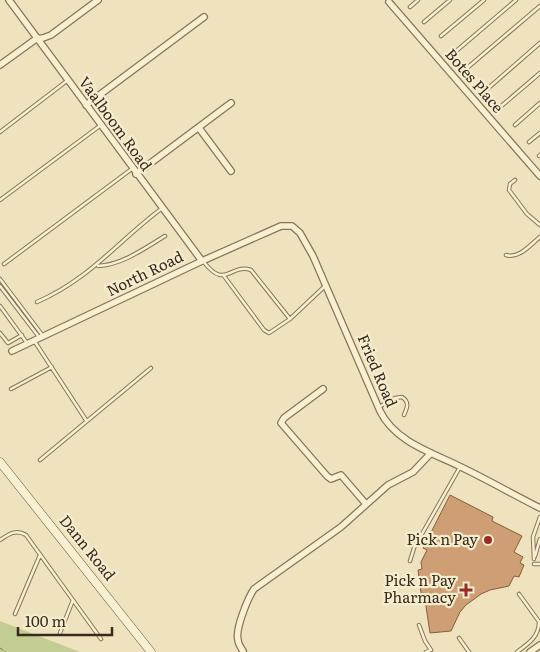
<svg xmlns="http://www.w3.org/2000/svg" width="540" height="652" font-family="Literata,serif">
	<rect width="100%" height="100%" fill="#efe3bf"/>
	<!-- green -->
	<path fill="#c3cd93" d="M0,621L80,652H0Z"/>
	<!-- building -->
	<path fill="#ce9e74" stroke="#885e3c" d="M450,495L493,517L492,521L522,536L514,552L523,557L520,563L524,565L519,577L514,576L509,586L490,590L481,594L466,605L460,612L451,631L430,633L424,593H421L418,570L422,569L421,562L427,550L423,548Z"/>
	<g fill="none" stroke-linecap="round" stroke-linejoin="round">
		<!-- service casing -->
		<g stroke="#887457" stroke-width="4.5">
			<path id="service" d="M410,7L418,0
				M424,22L450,0
				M441,36L484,0
				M455,52L516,0
				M467,68L540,6
				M485,91L540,43
				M499,108L540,73
				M515,125L540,103
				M0,132L68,80
				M529,142L540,133
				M539,156L540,155
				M515,180L510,184L509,190L527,214L540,225
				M0,200L101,125
				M506,255C519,259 530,245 540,237
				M203,261C226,291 229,263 251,270L290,319L325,286
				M4,264L133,168
				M98,266C122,265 145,248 165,236
				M224,276L264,330L269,333L290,319
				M0,279L43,336
				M0,286L39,337
				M37,302C90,279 117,242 161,209
				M0,306L27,343
				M0,333L8,343L22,335
				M35,342L86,420
				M11,389L52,367
				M379,407L395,398L402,397C410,402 407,408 404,415
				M40,460L151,368
				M0,540C9,534 16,529 26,535L101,639
				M535,556L540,539
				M534,559L533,537L540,517
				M410,561L414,548L460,467
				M534,564H540
				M519,594L540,623
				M15,614L40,555
				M419,625L425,641L431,650L426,652
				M60,633L73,600
				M459,638L469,652
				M517,652C528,644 539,637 539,622"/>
		</g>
		<!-- minor casing -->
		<g stroke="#887457" stroke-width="8">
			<path id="minor" d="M9,0L202,261
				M389,2L540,176
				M36,39L43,38L51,35L98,0
				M0,65L36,39
				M86,105L204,17
				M199,128L231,171
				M136,174L231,103
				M12,351L202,261L281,226H292L300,233L313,256L380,411C395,442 433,453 461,467C488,480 514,495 540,508
				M323,389L284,418L281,423L327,476L331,479L341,475L366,504
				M243,651C241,648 238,643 238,640C235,629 248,598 254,589L341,527L388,485L413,472L431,453
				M530,652L540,645"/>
		</g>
		<!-- secondary casing -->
		<g stroke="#69553a" stroke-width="9">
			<path id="secondary" d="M0,462L151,652"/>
		</g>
		<!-- path -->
		<path stroke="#887457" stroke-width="1" stroke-dasharray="4 2.5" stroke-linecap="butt" d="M0,648L6,652"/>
		<!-- service -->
		<use href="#service" stroke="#f9f0d2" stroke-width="2.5"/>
		<!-- minor -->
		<use href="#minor" stroke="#f9f0d2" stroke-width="5.5"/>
		<!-- secondary -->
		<use href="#secondary" stroke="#f9f0d2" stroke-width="8"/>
	</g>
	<!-- markers -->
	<g fill="#982b26" stroke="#f6edcf" stroke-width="2">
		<circle cx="488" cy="540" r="5"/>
		<path d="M463.5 582.5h5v5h5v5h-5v5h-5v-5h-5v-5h5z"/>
	</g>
	<g text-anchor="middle" stroke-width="4.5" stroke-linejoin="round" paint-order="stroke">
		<!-- street labels -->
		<g font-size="15" fill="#372b1c" stroke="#f6edcf">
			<text transform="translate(474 81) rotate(49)" y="5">Botes Place</text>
			<text transform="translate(115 124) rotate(54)" y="5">Vaalboom Road</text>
			<text transform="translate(145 274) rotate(-26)" y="5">North Road</text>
			<text transform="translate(377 371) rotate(67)" y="5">Fried Road</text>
			<text transform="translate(87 548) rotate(51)" y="5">Dann Road</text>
		</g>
		<!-- poi labels -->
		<g font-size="15" fill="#372b1c" stroke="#f6edcf" text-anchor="end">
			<text x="478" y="545">Pick n Pay</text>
			<text x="456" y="586">Pick n Pay<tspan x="456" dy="17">Pharmacy</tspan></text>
		</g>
	</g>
	<!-- scale -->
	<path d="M18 627v8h94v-8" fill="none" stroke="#372b1c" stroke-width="2.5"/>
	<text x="25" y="627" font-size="15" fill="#372b1c" stroke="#f6edcf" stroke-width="4" paint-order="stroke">100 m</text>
</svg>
